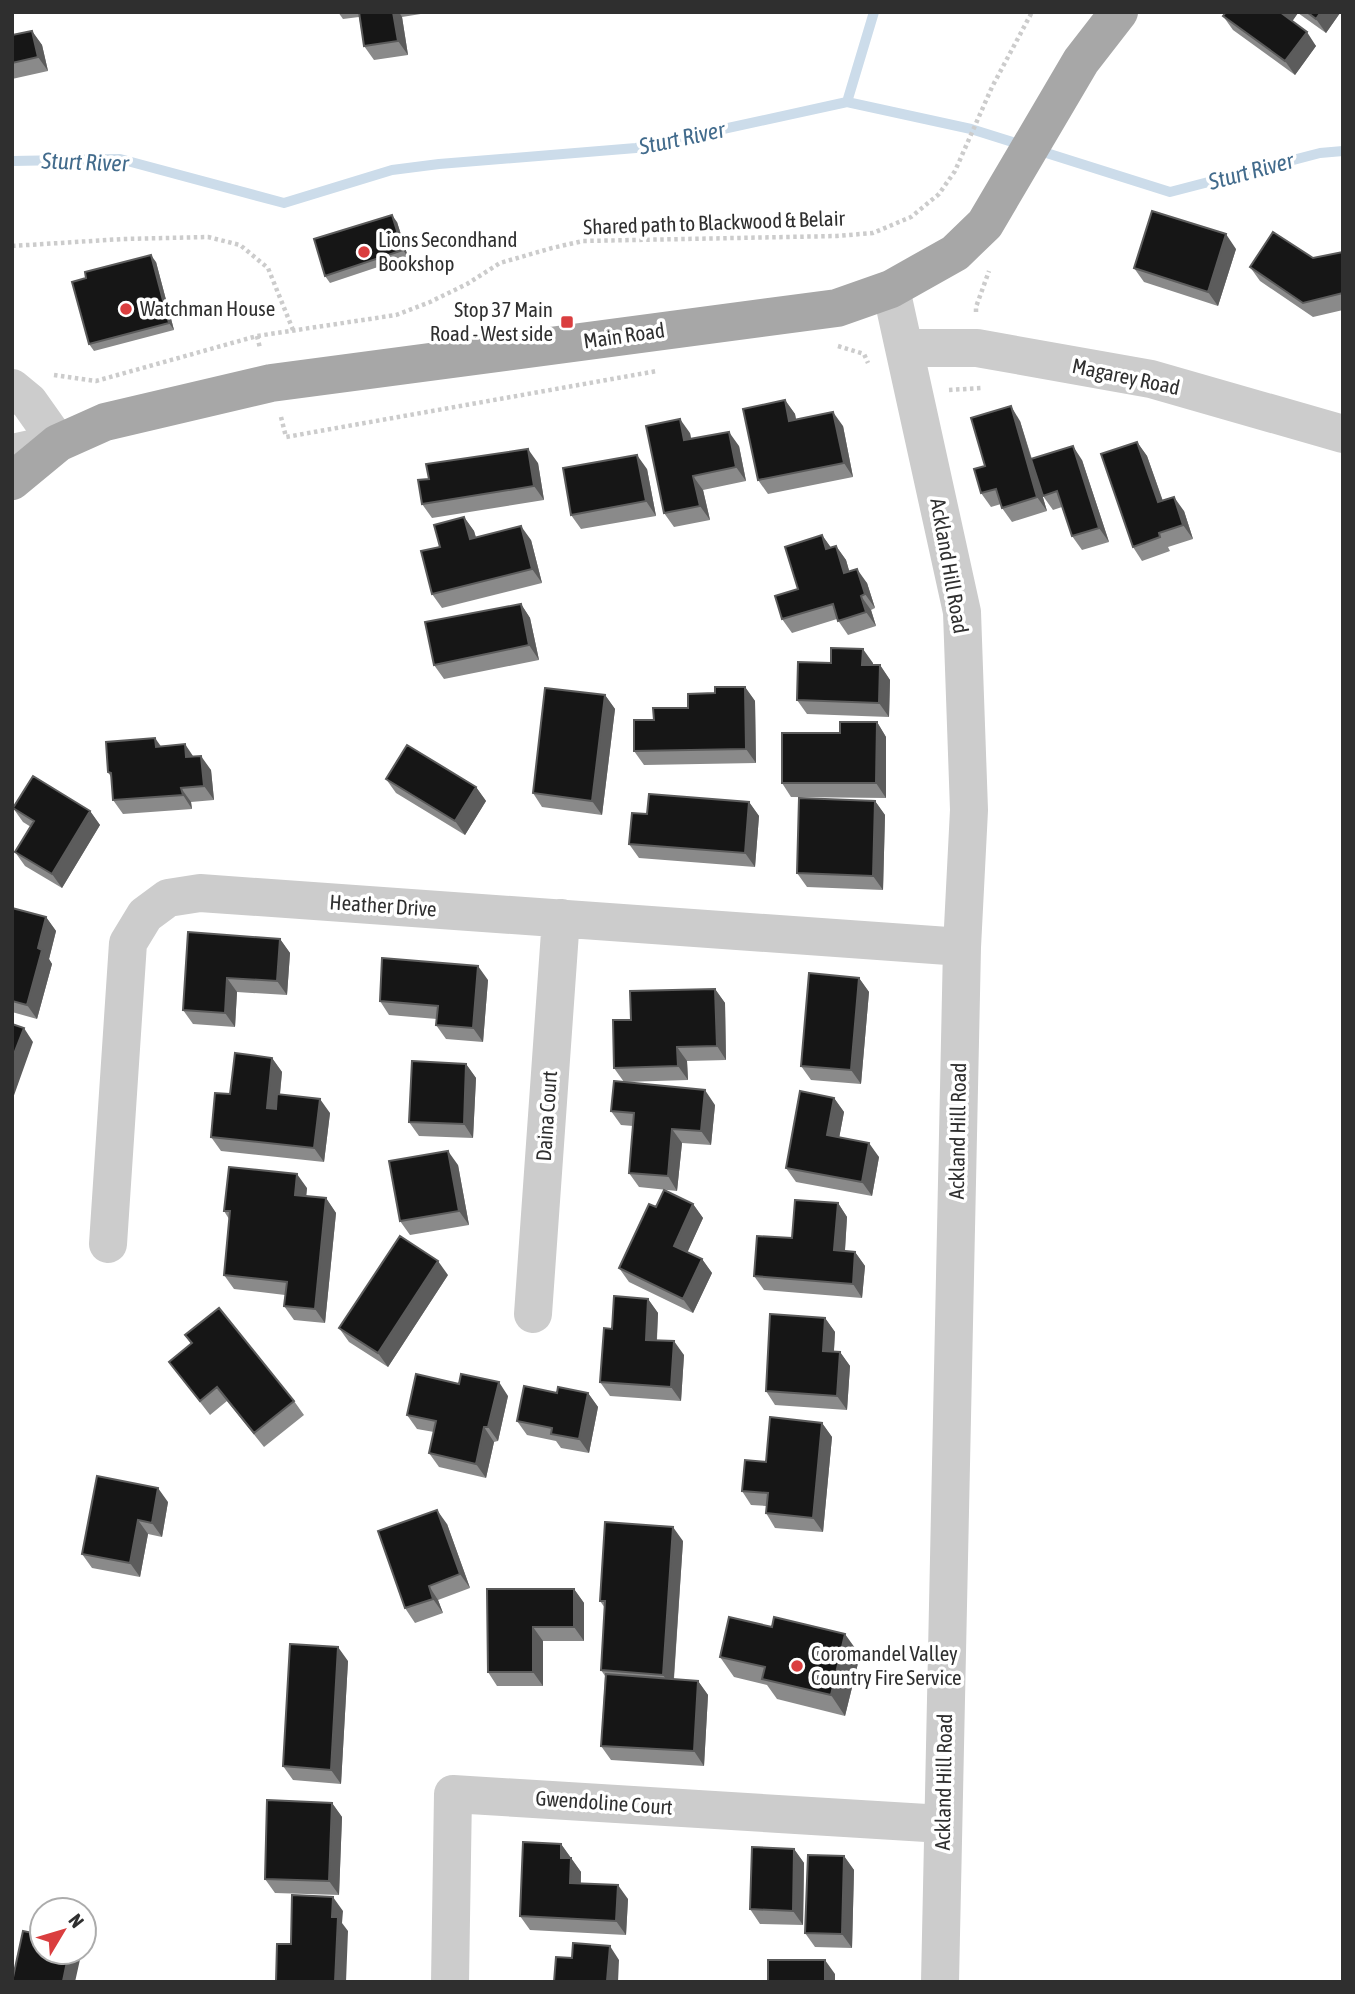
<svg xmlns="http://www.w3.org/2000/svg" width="1355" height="1994" font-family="'Asap Condensed',sans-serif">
	<rect width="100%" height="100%" fill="#fff"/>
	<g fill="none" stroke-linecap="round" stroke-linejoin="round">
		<!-- stream -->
		<path stroke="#ccdcea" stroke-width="10" d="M847,102L874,12
			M1037,150L1170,192L1320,153L1343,151
			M12,161L120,159L284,203L392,170L439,164L636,148L847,102L971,129L1022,145"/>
		<!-- path -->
		<path stroke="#ccc" stroke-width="4.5" stroke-dasharray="3.5 3.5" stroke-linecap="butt" d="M12,246L123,239L208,237L240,245L268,268L293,330
			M976,312V307L989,271
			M257,336L260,348
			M838,346L864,354L868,363
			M54,375L96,381L257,336L396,315L430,302L467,284L500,263L552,248L583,241L837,236L873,233L911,217L939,194L955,171L992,87L1032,12
			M949,390L982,388
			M281,417L286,437L657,371"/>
		<!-- minor -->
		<path stroke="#ccc" stroke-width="38" d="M891,289L962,612L969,810L962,947L940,1982
			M905,348H977L1151,379L1343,434
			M12,388L29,402L58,443L12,453
			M108,1244L128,943L145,915L168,898L200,893L962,947
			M533,1314L561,918
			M450,1982L453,1794L943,1824"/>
		<!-- major -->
		<path stroke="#a7a7a7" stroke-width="38" d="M12,481L58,443L105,422L271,383L837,308L891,289L955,253L985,224L1081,61L1119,12"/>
	</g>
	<!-- wall -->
	<path fill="#8a8a8a" d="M338,12H433L402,17L408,55L374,60L364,46L359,17L343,19Z
		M1226,12H1340V13L1326,33L1298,13L1292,21L1316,46L1295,75L1233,30L1223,16Z
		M32,31L42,45L48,71L12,79V35Z
		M397,222L408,257L330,283L325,276Z
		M1236,249L1218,306L1144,282L1134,268Z
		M1343,252V310L1313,317L1260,281L1250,267L1313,258Z
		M156,262L174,330L94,351L89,344L86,278Z
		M785,400L795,414L796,420L843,426L853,477L768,494L758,480Z
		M1020,421L1032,459L1082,460L1109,542L1082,550L1072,536L1062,507L1053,510L1043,496L1037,478L1047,511L1012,522L1002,508L1001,504L991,507L981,493L985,466Z
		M690,433L691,439L739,446L746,481L703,490L710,520L674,527L664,513Z
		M1137,442L1147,456L1163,501L1184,511L1193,539L1168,547L1170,551L1142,561L1133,547Z
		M538,463L544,500L432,518L422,504Z
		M647,469L656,516L581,529L571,515Z
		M464,517L474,531L476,537L531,540L542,583L442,608L432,594L440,547Z
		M822,535L831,548L836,546L846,560L849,571L867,583L875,608L871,610L876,626L848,635L837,619L792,633L782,619L798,589Z
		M521,604L530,618L539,660L444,679L434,665Z
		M831,663H873V665H880L890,680L889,717L807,714L797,700Z
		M745,687L755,701L756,763L644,765L634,751L654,720L688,708L715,693Z
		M605,695L615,709L602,815L542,807L533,793Z
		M877,722L886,737V798L791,797L782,783L840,733Z
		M161,747L194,757L211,770L214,800L191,802L192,809L123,814L113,800L111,777L108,772Z
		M386,779L476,787L486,801L465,835L396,793Z
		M875,801L885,815L883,890L807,887L797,873Z
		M749,802L759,816L755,867L639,858L629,844L647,814Z
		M13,808L90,811L100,825L62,888L25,866L15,852L31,827L23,822Z
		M12,908L46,917L56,931L49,959L52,964L37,1019L12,1012Z
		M280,939L290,953L287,995L237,992L235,1027L193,1024L183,1010Z
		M859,978L869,992L861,1084L811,1080L801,1066Z
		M488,980L483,1042L446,1039L436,1025L437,1019L389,1015L380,1001Z
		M715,989L725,1003L726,1060L687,1061L688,1080L624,1082L614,1068L631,1020Z
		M272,1058L282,1072L280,1095L330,1113L324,1162L221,1151L211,1137L230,1094Z
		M466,1064L476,1078L473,1138L419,1136L409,1122Z
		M834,1098L844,1112L839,1138L879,1157L872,1196L796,1182L786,1168Z
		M715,1105L711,1145L682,1143L677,1191L639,1187L629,1173L633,1126L621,1125L611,1111Z
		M458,1165L469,1225L410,1235L400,1221Z
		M307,1188L306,1196L326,1198L336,1213L325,1323L294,1320L284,1306L285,1295L234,1289L224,1275L229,1219L224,1211Z
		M838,1203L847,1217L845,1251L855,1252L865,1266L862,1298L764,1290L754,1276L792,1238Z
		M693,1204L703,1218L687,1252L702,1259L712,1273L693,1313L629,1282L619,1268L656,1207Z
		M448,1275L388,1367L349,1342L339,1328Z
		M648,1299L658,1313L657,1340L684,1355L681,1401L610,1396L600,1382L612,1329Z
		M825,1318L835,1332L834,1351L840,1352L850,1366L847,1410L775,1405L766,1391Z
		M185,1335L294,1401L304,1415L264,1447L227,1401L210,1415L169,1362L191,1344Z
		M557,1393H588L598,1407L589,1453L561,1448L556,1441L527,1435L517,1421Z
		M508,1396L498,1441L494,1442L486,1478L439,1467L429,1453L434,1432L417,1429L407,1415Z
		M822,1423L832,1437L823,1532L775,1528L766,1513V1506L751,1505L742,1491L766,1462Z
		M168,1502L162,1537L148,1534L140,1577L92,1568L82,1554Z
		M447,1524L470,1588L438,1600L443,1613L415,1623L405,1608Z
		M683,1541L674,1679L698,1681L708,1695L704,1766L611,1760L601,1746L605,1676L601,1670L605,1608L600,1601Z
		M487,1589H574L584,1603V1641H543V1686H497L488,1672Z
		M860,1655L845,1716L777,1699L767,1685L734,1677L720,1657Z
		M348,1661L341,1784L293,1780L283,1766Z
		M332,1803L342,1817L339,1895L275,1893L265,1879Z
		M561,1844L581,1872V1883L628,1899L626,1935L530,1930L520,1916Z
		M794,1849L804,1863L803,1925L760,1924L750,1909Z
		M844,1856L854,1870L852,1948L815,1947L805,1933Z"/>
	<!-- shaded-wall -->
	<path fill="#5c5c5c" d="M393,12H399L402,17L408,55L398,41Z
		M1279,12H1297L1298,13L1289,26Z
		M1321,12L1340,13L1326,33L1316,19Z
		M32,31L42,45L48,71L38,57Z
		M1307,32L1316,46L1295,75L1285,61Z
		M392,215L397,222L408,257L403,250Z
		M1226,234L1236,249L1218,306L1208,292Z
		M151,255L156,262L174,330L169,323Z
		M785,400L795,414L799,435L789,421Z
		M1011,406L1020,421L1047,511L1037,497Z
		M833,412L843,426L853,477L844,463Z
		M680,419L690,433L694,454L684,440Z
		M729,432L739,446L746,481L736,467Z
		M1137,442L1147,456L1168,516L1158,502Z
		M1073,446L1082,460L1109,542L1099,528Z
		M528,449L538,463L544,500L534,486Z
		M637,455L647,469L656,516L646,501Z
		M693,476L703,490L710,520L700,506Z
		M1174,497L1184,511L1193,539L1183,525Z
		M464,517L474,531L480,553L470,539Z
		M521,526L531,540L542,583L532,569Z
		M822,535L832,549H826Z
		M836,546L846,560L854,587L844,573Z
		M857,569L867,583L875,608L865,594Z
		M861,596L871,610L876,626L866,612Z
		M521,604L530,618L539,660L529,645Z
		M863,649L873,663L872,679L862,665Z
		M880,665L890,680L889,717L879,703Z
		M745,687L755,701L756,763L746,749Z
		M605,695L615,709L602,815L592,801Z
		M877,722L886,737V798L876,783Z
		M155,738L165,752L156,747Z
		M185,744L195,759L186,757Z
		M201,756L211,770L214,800L204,786Z
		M476,787L486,801L465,835L455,821Z
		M181,788L191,802L192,809L183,795Z
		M875,801L885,815L883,890L873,876Z
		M749,802L759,816L755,867L745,853Z
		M90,811L100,825L62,888L52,874Z
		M46,917L56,931L49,959L52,964L37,1019L27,1005L38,948Z
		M280,939L290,953L287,995L277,981Z
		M478,966L488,980L483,1042L473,1028Z
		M227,978L237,992L235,1027L225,1013Z
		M859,978L869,992L861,1084L851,1070Z
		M715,989L725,1003L726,1060L717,1046Z
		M24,1028L33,1042L12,1101V1059Z
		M677,1047L687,1061L688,1080L678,1066Z
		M272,1058L282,1072L277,1122L267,1108Z
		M466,1064L476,1078L473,1138L464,1124Z
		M705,1090L715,1105L711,1145L701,1131Z
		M834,1098L844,1112L837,1149L827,1135Z
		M320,1099L330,1113L324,1162L314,1148Z
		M672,1129L682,1143L677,1191L668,1176Z
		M869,1143L879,1157L872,1196L862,1182Z
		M448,1151L458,1165L469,1225L459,1211Z
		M297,1174L307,1188L305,1209L295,1195Z
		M326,1198L336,1213L325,1323L315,1309Z
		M838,1203L847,1217L844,1264L834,1250Z
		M693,1204L703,1218L684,1260L674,1246Z
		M855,1252L865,1266L862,1298L853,1284Z
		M702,1259L712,1273L693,1313L683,1299Z
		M438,1261L448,1275L388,1367L378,1353Z
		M648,1299L658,1313L656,1354L646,1340Z
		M825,1318L835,1332L833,1365L823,1351Z
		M674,1341L684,1355L681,1401L671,1387Z
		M840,1352L850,1366L847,1410L837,1396Z
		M499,1382L508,1396L498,1441L488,1427Z
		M588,1393L598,1407L589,1453L579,1439Z
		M822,1423L832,1437L823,1532L813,1518Z
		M484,1427L494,1442L486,1478L476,1464Z
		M158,1488L168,1502L162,1537L152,1523Z
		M437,1510L447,1524L470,1588L460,1574Z
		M138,1520L148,1534L140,1577L130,1563Z
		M673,1527L683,1541L673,1689L663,1675Z
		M429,1586L438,1600L443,1613L433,1599Z
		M574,1589L584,1603V1641L574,1627Z
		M533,1627L543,1641V1686L533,1672Z
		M845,1634L860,1655L845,1716L831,1695Z
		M338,1647L348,1661L341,1784L331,1770Z
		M698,1681L708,1695L704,1766L694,1751Z
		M332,1803L342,1817L339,1895L329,1881Z
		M561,1844L581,1872L580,1897L570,1883L561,1858Z
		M794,1849L804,1863L803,1925L793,1911Z
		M844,1856L854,1870L852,1948L842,1934Z
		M618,1885L628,1899L626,1935L616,1921Z
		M333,1897L343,1911L342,1923L348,1931L346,1982H335L332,1917Z
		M610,1946L619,1960L618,1982L607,1981Z
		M69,1952H79L81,1955L75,1982H64L63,1981Z
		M825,1960L835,1974V1982H825Z"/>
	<!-- building -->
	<path fill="#161616" stroke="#5c5c5c" stroke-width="2" d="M359,12H393L398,41L364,46Z
		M1226,12H1280L1307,32L1285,61L1223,16Z
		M1307,12H1321L1316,19Z
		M32,31L38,57L12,63V35Z
		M1152,211L1226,234L1208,292L1134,268Z
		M392,215L403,250L325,276L314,239Z
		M1273,232L1313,258L1343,252V293L1303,303L1250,267Z
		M151,255L169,323L89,344L72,282L86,278L85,272Z
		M785,400L789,421L833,412L844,463L758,480L743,409Z
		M1011,406L1037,497L1002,508L996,489L981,493L974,469L985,466L971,418Z
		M680,419L684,440L729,432L736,467L693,476L700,506L664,513L646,426Z
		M1137,442L1158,502L1174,497L1183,525L1159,533L1160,537L1133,547L1101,454Z
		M1073,446L1099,528L1072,536L1057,491L1043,496L1031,459Z
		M528,449L534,486L422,504L418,480L429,479L426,464Z
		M637,455L646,501L571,515L563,468Z
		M464,517L470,539L521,526L532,569L432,594L421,551L440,547L434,525Z
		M822,535L826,549L836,546L844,573L857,569L865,594L861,596L866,612L838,621L833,604L782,619L775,596L798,589L785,547Z
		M521,604L529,645L434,665L425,622Z
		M831,648L863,649L862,665H880L879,703L797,700L798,662L831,663Z
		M715,687H745L746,749L634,751V720H654L653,708H688V694L715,693Z
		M545,688L605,695L592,801L533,793Z
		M840,722H877L876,783H782V733H840Z
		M155,738L156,747L185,744L186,757L201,756L204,786L181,788L183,795L113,800L111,773L108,772L106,742Z
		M407,745L476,787L455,821L386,779Z
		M33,776L90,811L52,874L15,852L34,821L13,808Z
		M649,794L749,802L745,853L629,844L632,813L647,814Z
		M799,798L875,801L873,876L797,873Z
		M12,908L46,917L38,948L42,950L27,1005L12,1001Z
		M188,932L280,939L277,981L227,978L225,1013L183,1010Z
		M382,958L478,966L473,1028L436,1025L438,1006L380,1001Z
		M809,973L859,978L851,1070L801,1066Z
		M715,989L717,1046L677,1047L678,1066L614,1068L613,1020H631L630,991Z
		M12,1024L24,1028L12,1059Z
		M235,1053L272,1058L267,1108L276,1109L277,1094L320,1099L314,1148L211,1137L215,1093L230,1094Z
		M412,1061L466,1064L464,1124L409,1122Z
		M614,1081L705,1090L701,1131L672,1129L668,1176L629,1173L634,1113L611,1111Z
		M800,1091L834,1098L827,1135L869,1143L862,1182L786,1168Z
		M448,1151L459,1211L400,1221L389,1161Z
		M229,1167L297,1174L295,1195L326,1198L315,1309L284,1306L287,1282L224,1275L230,1211H224Z
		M664,1190L693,1204L674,1246L702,1259L683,1299L619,1268L649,1204L656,1207Z
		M795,1200L838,1203L834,1250L855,1252L853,1284L754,1276L757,1236L792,1238Z
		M400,1236L438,1261L378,1353L339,1328Z
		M614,1296L648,1299L646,1340L674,1341L671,1387L600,1382L604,1328L612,1329Z
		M219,1308L294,1401L254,1433L217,1387L200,1401L169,1362L192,1343L185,1335Z
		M770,1314L825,1318L823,1351L840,1352L837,1396L766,1391Z
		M416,1374L459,1384L461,1374L499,1382L488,1427H484L476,1464L429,1453L436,1421L407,1415Z
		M524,1386L557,1393L558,1387L588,1393L579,1439L551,1434L552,1428L517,1421Z
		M770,1417L822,1423L813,1518L766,1513L768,1493L742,1491L745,1460L766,1462Z
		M97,1476L158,1488L152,1523L138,1520L130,1563L82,1554Z
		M437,1510L460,1574L429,1586L433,1599L405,1608L378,1531Z
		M605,1522L673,1527L663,1675L601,1670L605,1601H600Z
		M487,1589H574V1627H533V1672H488Z
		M729,1617L772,1627L774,1617L845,1634L831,1695L762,1679L765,1667L720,1657Z
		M290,1644L338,1647L331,1770L283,1766Z
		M606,1674L698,1681L694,1751L601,1746Z
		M267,1800L332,1803L329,1881L265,1879Z
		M523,1842L561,1844V1858H571L570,1883L618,1885L616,1921L520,1916Z
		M752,1847L794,1849L793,1911L750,1909Z
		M808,1855L844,1856L842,1934L805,1933Z
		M292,1895L333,1897L332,1917H338L335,1982H276L277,1944H291Z
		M23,1931L42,1935V1952H69L63,1981L68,1982H12Z
		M573,1943L610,1946L607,1981L622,1982H554L556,1957L572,1958Z
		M768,1960H825V1982H768Z"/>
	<!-- markers -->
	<g fill="#da3e3f" stroke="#fff" stroke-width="2.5">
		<circle cx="364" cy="252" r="7"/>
		<circle cx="126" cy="309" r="7"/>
		<rect x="560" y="315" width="14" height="14" rx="3.5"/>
		<circle cx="797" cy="1666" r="7"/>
	</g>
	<g text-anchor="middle" stroke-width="7" stroke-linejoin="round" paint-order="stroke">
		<!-- street labels -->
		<g font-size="21" fill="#2f2f2f" stroke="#fff">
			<text transform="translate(714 223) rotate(-2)" y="7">Shared path to Blackwood &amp; Belair</text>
			<text transform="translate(624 336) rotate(-8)" y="7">Main Road</text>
			<text transform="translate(1126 377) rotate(12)" y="7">Magarey Road</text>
			<text transform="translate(949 566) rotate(80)" y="7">Ackland Hill Road</text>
			<text transform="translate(383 906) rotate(4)" y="7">Heather Drive</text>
			<text transform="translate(547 1116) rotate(-86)" y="7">Daina Court</text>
			<text transform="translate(958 1131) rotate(-89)" y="7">Ackland Hill Road</text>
			<text transform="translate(944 1782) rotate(-89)" y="7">Ackland Hill Road</text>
			<text transform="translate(604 1803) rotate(4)" y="7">Gwendoline Court</text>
		</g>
		<!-- poi labels -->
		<g font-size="21" fill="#2f2f2f" stroke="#fff" text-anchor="start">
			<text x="378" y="247">Lions Secondhand<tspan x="378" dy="24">Bookshop</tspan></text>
			<text x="140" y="316">Watchman House</text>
			<text x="553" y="317" text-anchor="end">Stop 37 Main<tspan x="553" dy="24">Road - West side</tspan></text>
			<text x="811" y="1661">Coromandel Valley<tspan x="811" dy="24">Country Fire Service</tspan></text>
		</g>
		<!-- water labels -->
		<g font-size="23" font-style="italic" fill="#426b8c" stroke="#fff">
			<text transform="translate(682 138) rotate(-12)" y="8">Sturt River</text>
			<text transform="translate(85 162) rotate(2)" y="8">Sturt River</text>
			<text transform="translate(1251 171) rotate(-15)" y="8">Sturt River</text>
		</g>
	</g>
	<!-- border -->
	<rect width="1355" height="1994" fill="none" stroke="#2f2f2f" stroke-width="28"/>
	<!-- north arrow -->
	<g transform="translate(63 1931) rotate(52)"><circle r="33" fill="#ffffff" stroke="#acacac" stroke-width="2"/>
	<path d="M0-5L12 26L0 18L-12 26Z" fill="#da3e3f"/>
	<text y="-10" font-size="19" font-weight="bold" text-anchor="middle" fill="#2f2f2f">N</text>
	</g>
</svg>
